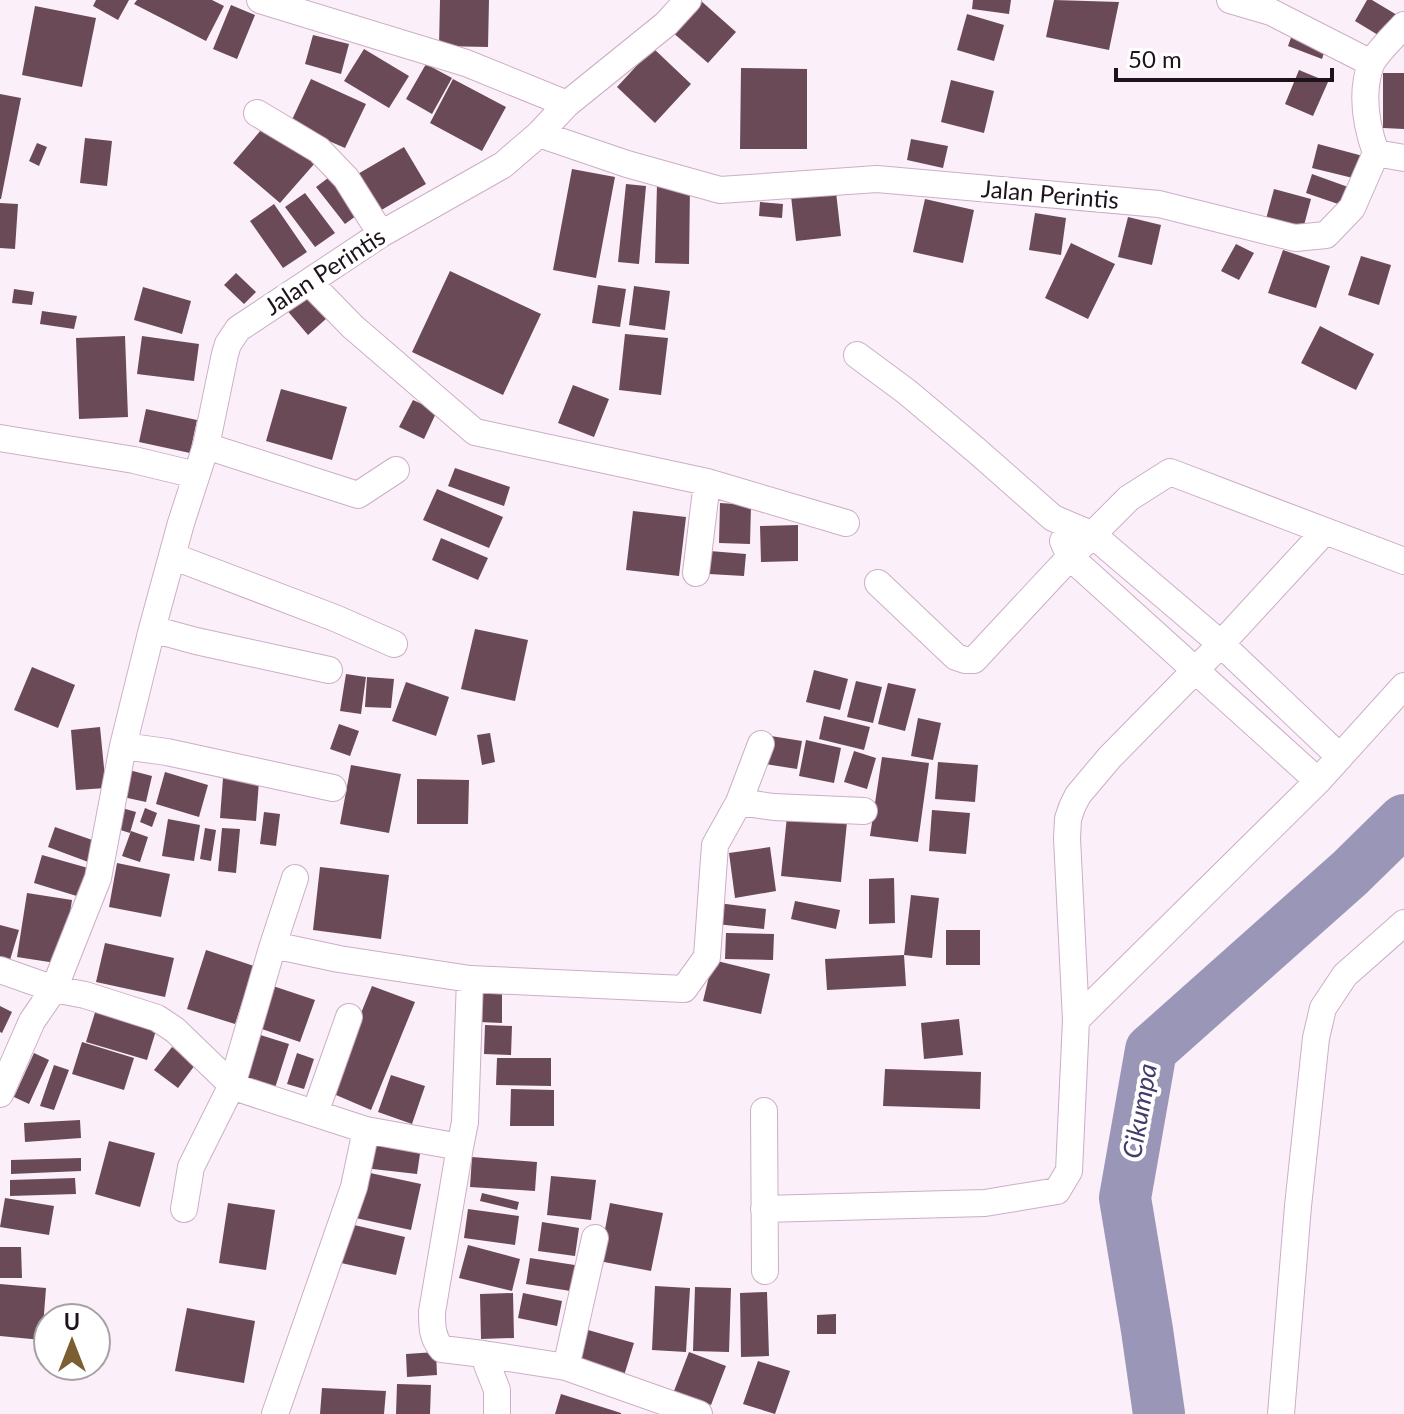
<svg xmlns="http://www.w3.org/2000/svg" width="1404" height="1414" font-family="Lato,sans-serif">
	<rect width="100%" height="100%" fill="#fbeff9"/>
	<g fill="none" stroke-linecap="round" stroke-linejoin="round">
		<!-- river -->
		<path stroke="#9996b8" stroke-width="52" d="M1159,1414L1147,1330L1125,1198L1151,1050L1350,873L1404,820"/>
	</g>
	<!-- building -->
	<path fill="#6a4a57" d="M96,0H129L118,20L93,6Z
		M137,0H212L224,6L206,41L134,4Z
		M440,0H489L488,47L439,46Z
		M700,0L736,32L708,63L671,31Z
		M973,0H1011L1009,14L972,9Z
		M1054,0L1119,2L1109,50L1046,37Z
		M1367,0H1372L1397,15L1383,38L1355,21Z
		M231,5L255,15L237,59L213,49Z
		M35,6L96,18L82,87L22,75Z
		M967,14L1004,25L994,61L957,50Z
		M1293,32L1327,44L1322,59L1288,46Z
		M313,35L349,44L341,74L305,64Z
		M653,48L691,84L655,123L617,87Z
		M364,49L409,76L389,108L344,81Z
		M426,64L452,78L432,114L406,99Z
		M741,68L807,69V149H740Z
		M1299,70L1328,82L1313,116L1285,104Z
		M1383,73H1404V129L1383,128Z
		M311,79L366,104L345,148L290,124Z
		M453,79L506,107L482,151L430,123Z
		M951,80L994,91L984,133L941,122Z
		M0,94L21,98L1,199H0Z
		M267,123L315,163L280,203L233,163Z
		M85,138L112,141L107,186L80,183Z
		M911,139L948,146L943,168L907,160Z
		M37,143L47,147L39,166L29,161Z
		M1318,144L1363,156L1357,179L1312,168Z
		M404,147L426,184L378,212L356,175Z
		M572,169L615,177L596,278L553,270Z
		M1312,174L1348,187L1341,205L1306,193Z
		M332,175L360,213L345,224L316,187Z
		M626,184L646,186L639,264L618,262Z
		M657,184L690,185L689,264L655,263Z
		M1274,189L1311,199L1303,229L1266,219Z
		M836,192L841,236L796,241L791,196Z
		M305,193L335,233L315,247L285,207Z
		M925,199L974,210L963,263L913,252Z
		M760,202L783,204L782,218L759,216Z
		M0,203L18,204L15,249L0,248Z
		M274,204L307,252L283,268L250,221Z
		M1035,213L1066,218L1061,255L1029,250Z
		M1128,217L1161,225L1152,265L1118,257Z
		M1071,243L1115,264L1088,319L1045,298Z
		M1236,244L1254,253L1239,280L1221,271Z
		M1283,250L1330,266L1316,308L1268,293Z
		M1361,256L1391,265L1379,305L1348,295Z
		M450,271L541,314L503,395L412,352Z
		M236,273L256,292L244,304L224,285Z
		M598,285L626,289L620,327L592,323Z
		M634,286L670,291L665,330L629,325Z
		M143,287L191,301L182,334L134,320Z
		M14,289L34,292L32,305L12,303Z
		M304,292L327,318L308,335L285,308Z
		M42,311L77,316L74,329L40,324Z
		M1320,326L1374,354L1356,390L1301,363Z
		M625,334L668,338L661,395L619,390Z
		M125,336L128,417L79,419L76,338Z
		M142,336L199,344L194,381L137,374Z
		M573,385L609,399L594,437L558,423Z
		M281,389L347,407L332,460L266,441Z
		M413,400L437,411L424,439L399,427Z
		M146,409L197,420L190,453L139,442Z
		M455,468L510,487L504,506L448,486Z
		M437,489L503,517L489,548L423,520Z
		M720,503L751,505L750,544L719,543Z
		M633,511L686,517L679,576L626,570Z
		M798,525V561L761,562L760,526Z
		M441,538L488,558L478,580L432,560Z
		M710,551L746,554L744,576L709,574Z
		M475,629L528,640L515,701L461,689Z
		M32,667L75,685L58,728L14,710Z
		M814,670L848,679L840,710L806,702Z
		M346,674L366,677L361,714L340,711Z
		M367,677L394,679L391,708L365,707Z
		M856,681L882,687L873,723L847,717Z
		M406,682L449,697L436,736L392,721Z
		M888,683L916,689L905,731L878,724Z
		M824,716L870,727L864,750L819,739Z
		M918,718L941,723L933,760L911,756Z
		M339,724L359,731L350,756L330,749Z
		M100,727L106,788L76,790L71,730Z
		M490,733L495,762L482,765L477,735Z
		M771,736L802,741L797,769L765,764Z
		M806,740L841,748L834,783L799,776Z
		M854,751L876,758L867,789L844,782Z
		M882,757L929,763L918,842L870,836Z
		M938,762L978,765L975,802L935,799Z
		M351,765L401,774L389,833L340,824Z
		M129,770L152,776L146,802L123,797Z
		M165,772L208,785L199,817L156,804Z
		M223,778L259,781L256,821L220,818Z
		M417,779L469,780L468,824H417Z
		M122,808L136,812L130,833L114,828Z
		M145,808L157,813L152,827L140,822Z
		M932,810L970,813L966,854L929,851Z
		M264,812L280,814L276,846L260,844Z
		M787,816L847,822L841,882L781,876Z
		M168,819L200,825L194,861L162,856Z
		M55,827L98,842L91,863L48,847Z
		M205,828L216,830L211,861L200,859Z
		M222,828L240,829L236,873L218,871Z
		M131,831L148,837L140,862L122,856Z
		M770,847L776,891L735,898L729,853Z
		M42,855L88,868L80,897L34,883Z
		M117,863L170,874L161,917L109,907Z
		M320,867L389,875L381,939L313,930Z
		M894,878L895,923L869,924V879Z
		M27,893L72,900L62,964L17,957Z
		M911,895L939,898L932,958L904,955Z
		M795,901L840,910L836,929L791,919Z
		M718,903L766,909L764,929L716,924Z
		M0,925L19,930L10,960L0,957Z
		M946,930H980V965H946Z
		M726,933L774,934L773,960L725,959Z
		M105,943L174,958L165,997L96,982Z
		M206,950L254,966L235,1024L187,1009Z
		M904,955L906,986L827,990L825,959Z
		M713,960L770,974L761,1014L703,1001Z
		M270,985L315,1000L300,1042L256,1027Z
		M372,986L415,1002L371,1110L329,1092Z
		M480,992L502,993V1023L479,1022Z
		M0,1006L12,1012L2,1033L0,1032Z
		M97,1006L158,1024L147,1060L86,1042Z
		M959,1019L963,1055L924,1059L921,1023Z
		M485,1025L512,1026L511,1055L484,1054Z
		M254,1033L289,1044L275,1088L241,1078Z
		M82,1042L134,1058L124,1090L72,1074Z
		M172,1047L195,1065L178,1088L154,1070Z
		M34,1053L49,1060L29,1104L14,1097Z
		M297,1053L314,1059L304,1089L287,1084Z
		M497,1058H551V1086L496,1085Z
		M54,1065L69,1070L54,1110L40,1106Z
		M885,1069L981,1072L980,1109L883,1106Z
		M391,1075L425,1086L412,1124L378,1112Z
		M511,1089L554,1090V1126H510Z
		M80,1120L81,1138L25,1142L24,1123Z
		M368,1140L421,1147L417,1174L364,1168Z
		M109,1141L155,1153L140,1207L95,1194Z
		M472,1157L537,1162L535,1191L470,1187Z
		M81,1158V1171L11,1174V1160Z
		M361,1171L421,1184L411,1230L351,1217Z
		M551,1176L596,1180L591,1220L547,1215Z
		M75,1178L76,1194L10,1196V1180Z
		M482,1193L519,1202L517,1210L480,1201Z
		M5,1198L54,1206L49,1235L0,1227Z
		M228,1203L275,1210L266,1270L219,1263Z
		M610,1203L663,1213L651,1271L599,1261Z
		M468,1209L519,1216L515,1245L464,1238Z
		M542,1222L579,1228L575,1256L538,1251Z
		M350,1224L405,1237L396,1275L341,1263Z
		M468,1245L520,1259L512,1291L459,1278Z
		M0,1247H21L22,1278H0Z
		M530,1258L581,1266L577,1292L526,1284Z
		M0,1284L46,1288L42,1340L0,1336Z
		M655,1286L690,1288L686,1352L652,1350Z
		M695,1287L731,1288L729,1352L693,1351Z
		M767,1292L769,1356L741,1357L740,1293Z
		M513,1293L514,1338L481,1339L480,1294Z
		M523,1293L562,1301L557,1326L518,1318Z
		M187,1308L255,1321L244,1383L175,1371Z
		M836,1314V1334H817V1315Z
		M588,1330L634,1343L623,1379L578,1366Z
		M436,1352L437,1375L407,1377L406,1354Z
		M689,1352L726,1366L711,1405L674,1391Z
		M758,1361L790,1371L775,1414L743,1404Z
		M397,1384L431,1385L430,1414H396Z
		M322,1388L386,1391L384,1414H320Z
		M561,1394L621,1413V1414H555Z"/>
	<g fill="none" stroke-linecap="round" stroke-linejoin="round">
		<!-- minor casing -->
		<g stroke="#ccaec7" stroke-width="28">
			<path id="minor" d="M260,0L466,63L567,104
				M1230,0L1271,12L1371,63
				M257,113L319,150L346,178L381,234
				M539,134L627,164L720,190L877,179L1159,204L1295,238L1326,235L1352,208L1376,153C1366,125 1360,94 1371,64C1376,53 1395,35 1404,25
				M1376,153L1404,158
				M309,282L353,327L475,432L707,482L846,523
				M857,355L907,392L977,451L1053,518L1093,535L1221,644L1340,757
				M0,438L134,460L196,475
				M206,446L358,495L396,470
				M1063,541L1070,557L1318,781
				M172,556L335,618L394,644
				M696,573L707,482
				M878,583L956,657L965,660H974L1070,557L1129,498L1170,472L1404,561
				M152,629L196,641L329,670
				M123,746L167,752L333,788
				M739,802L774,807L864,811
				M273,945L339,959L470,979L684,989L707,957L715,845L739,802L761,744
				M0,970L54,989L85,995L157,1018L175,1030L234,1087L366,1130L460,1147L465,1122L470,979
				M1076,1020L1318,781L1404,686
				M0,1094L32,1021L54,989L98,878L123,746L152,629L181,523L206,446L225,354L228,344L238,329L381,234L503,165L539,134L567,104L666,24L688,0
				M764,1111L765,1271
				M315,1113L349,1017
				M460,1147L432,1312C432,1326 432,1338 442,1349L483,1354
				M184,1209L191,1167L232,1085L273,945L295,878
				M764,1209L985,1203L1057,1191L1069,1171L1076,1020L1067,838L1068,819L1072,807L1078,795L1110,757L1221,644L1324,532
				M566,1367L595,1238
				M275,1414L354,1187L366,1130
				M497,1414V1390L483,1354L566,1367L699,1414
				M1281,1414L1298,1206L1316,1038L1323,1008L1345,975L1404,923"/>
		</g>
		<!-- minor -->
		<use href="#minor" stroke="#fff" stroke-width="26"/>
	</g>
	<g text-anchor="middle" stroke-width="8" stroke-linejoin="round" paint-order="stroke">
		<!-- street labels -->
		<g font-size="24" fill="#1e131c" stroke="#fff">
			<text transform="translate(1050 195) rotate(5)" y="8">Jalan Perintis</text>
			<text transform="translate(325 272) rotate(-33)" y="8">Jalan Perintis</text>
		</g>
		<!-- water labels -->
		<g font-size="26" font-style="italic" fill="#423b6b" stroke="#fff">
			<text transform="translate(1140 1111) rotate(-80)" y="9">Cikumpa</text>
		</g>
	</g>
	<!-- north arrow -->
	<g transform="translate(72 1342)"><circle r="38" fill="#ffffff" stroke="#a5a1a4" stroke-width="2"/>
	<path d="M0-6L14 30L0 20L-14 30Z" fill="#7b5e31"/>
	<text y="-12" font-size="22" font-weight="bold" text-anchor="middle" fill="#1e131c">U</text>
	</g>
	<!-- scale -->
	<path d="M1116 68v12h216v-12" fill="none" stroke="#1e131c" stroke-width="4"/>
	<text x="1128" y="68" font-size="24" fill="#1e131c" stroke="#ffffff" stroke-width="6" paint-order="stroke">50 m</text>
</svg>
